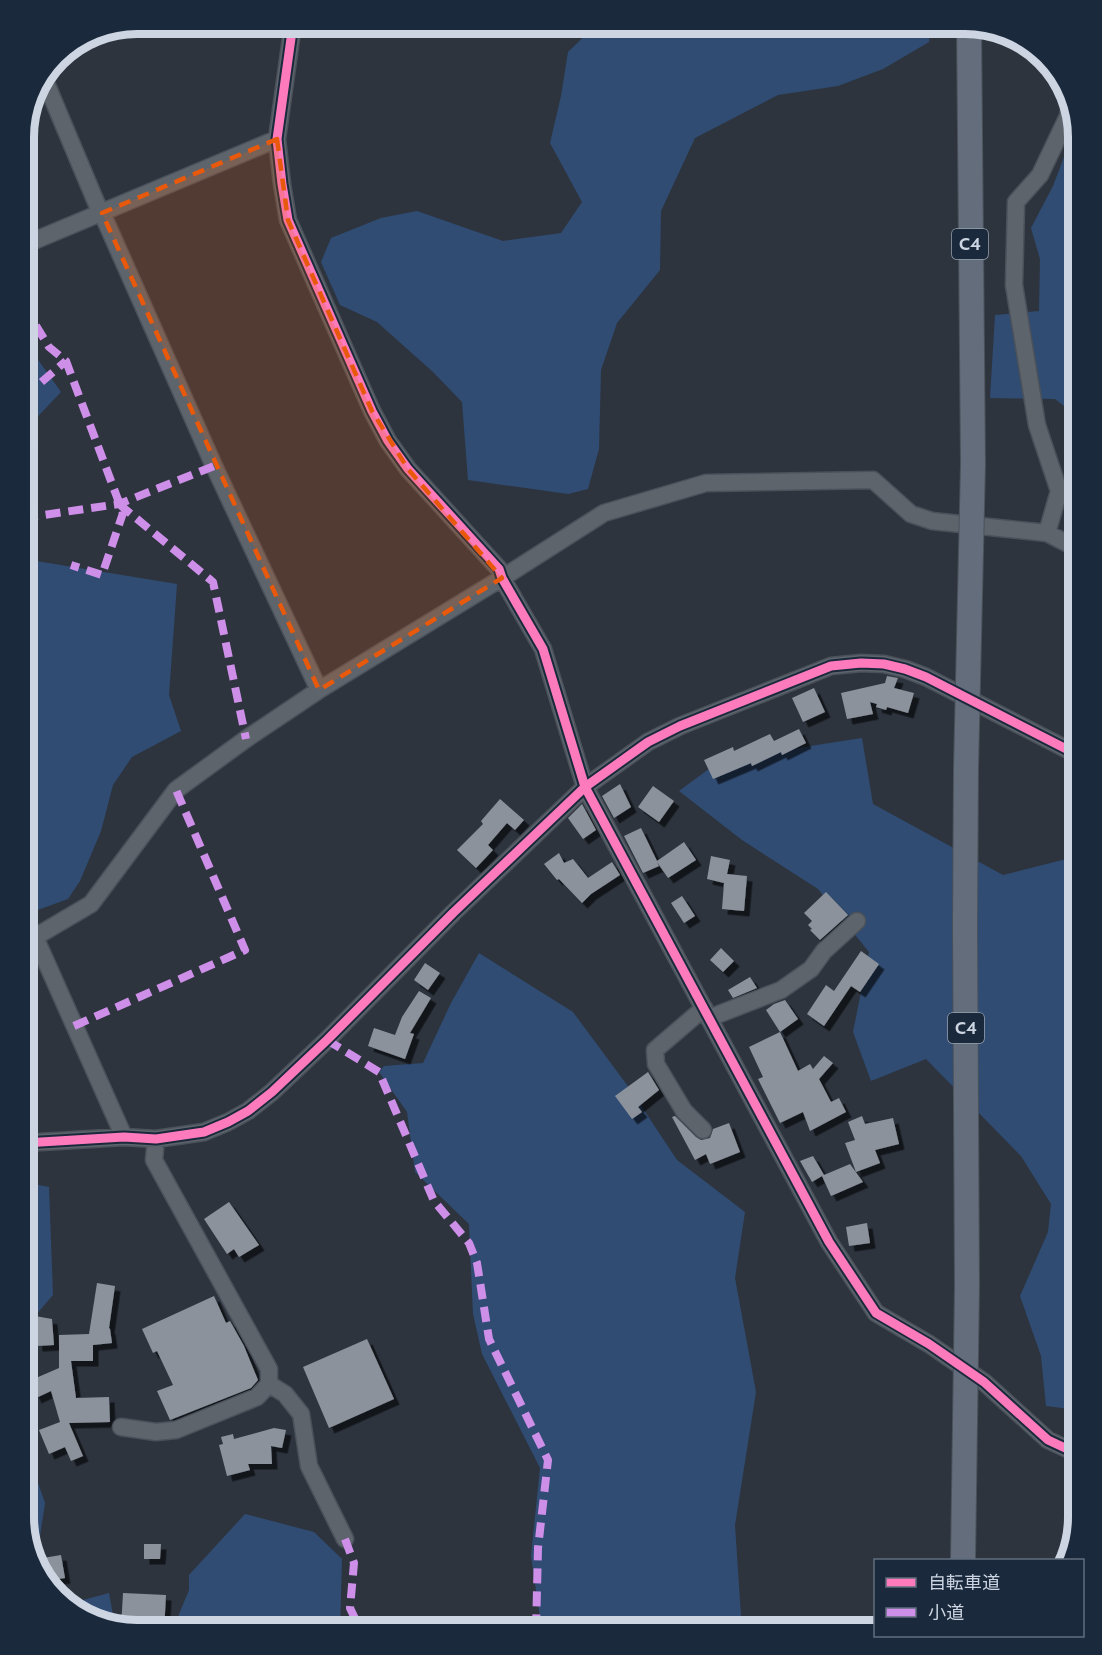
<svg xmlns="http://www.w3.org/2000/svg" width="1102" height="1655" font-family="Cabin,'Noto Sans JP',sans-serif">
	<defs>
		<filter id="shadow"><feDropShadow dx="5.5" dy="5.5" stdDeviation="0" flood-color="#0009"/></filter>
	</defs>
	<rect width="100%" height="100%" fill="#2d343e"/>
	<!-- green -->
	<path fill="#304c73" d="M597,24H930L929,42L883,69L838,86L778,95L695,138L661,211L660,270L617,323L601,370L599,449L588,489L568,494L468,480L462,402L433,372L377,322L340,305L321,262L331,238L381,218L417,211L503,241L561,233L582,202L550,143L561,96L568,52Z
		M1075,128L1078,138V417L1055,399L990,398L995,315L1039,311L1040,259L1031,228L1053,186Z
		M24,340L61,392L24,431Z
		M24,559L177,584L169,695L181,731L132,757L113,785L101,831L80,881L68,899L24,915Z
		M862,738L873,804L1003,875L1078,856V1410L1046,1406L1041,1356L1020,1296L1048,1232L1051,1204L1021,1156L926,1059L871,1081L853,1032L869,952L818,889L742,840L679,791L721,760Z
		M479,953L573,1012L630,1089L677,1160L745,1212L735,1278L756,1392L735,1525L742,1631H542L531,1556L540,1468L482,1354L473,1314L469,1224L415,1172L407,1112L379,1072L384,1066L423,1063L451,1003Z
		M24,1182L49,1187L53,1295L29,1323L27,1451L45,1503L36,1563L24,1517Z
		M245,1514L314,1532L342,1559L340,1631H172L189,1590V1575Z
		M109,1593L115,1626L75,1612L68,1604Z"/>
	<!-- building -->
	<path fill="#8b929b" filter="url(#shadow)" d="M887,676L898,678L894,688L914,693L908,713L887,707L886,710L876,707L877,704L870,702L873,714L847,719L841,693L885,683Z
		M814,688L825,712L803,722L792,698Z
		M799,729L806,743L782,755L781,752L752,766L751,763L713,779L704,760L733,747L734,751L770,734L774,741Z
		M620,784L631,807L614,818L602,796Z
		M653,786L674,801L659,822L638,807Z
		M500,799L524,820L515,830L507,823L488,845L493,850L476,868L457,850L483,824L481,821Z
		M582,804L596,830L583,839L568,818Z
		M641,828L657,861L684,842L696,860L668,878L657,862L659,866L643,873L624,836Z
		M559,853L564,863L573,859L588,878L612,862L620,875L591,894L582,903L559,879L557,880L544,864Z
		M711,856L730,860L727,874L747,876L744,911L722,909L724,883L707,879Z
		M826,892L848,915L820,940L810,930L812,929L808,925L812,921L804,913Z
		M682,896L695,916L684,923L671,903Z
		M721,948L734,961L723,972L710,960Z
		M861,951L879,964L860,992L851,986L824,1026L807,1014L826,985L834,991Z
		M425,963L440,973L428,990L414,980Z
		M750,977L757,988L733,998L728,990Z
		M419,991L431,998L410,1033L414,1034L405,1059L368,1046L374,1028L395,1035L402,1017Z
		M785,1000L798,1019L780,1032L766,1010L774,1004Z
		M780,1032L798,1071L810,1064L813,1069L824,1056L833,1063L819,1079L831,1102L839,1098L846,1112L810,1131L803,1112L780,1123L758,1079L763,1077L749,1047Z
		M648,1072L659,1090L638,1107L642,1112L632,1119L615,1096Z
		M675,1116L696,1137L701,1140L710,1138L713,1129L729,1123L740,1152L710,1164L706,1154L695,1160L672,1117Z
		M862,1116L865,1124L893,1118L899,1144L875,1150L880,1163L856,1172L845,1143L855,1140L848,1122Z
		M813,1156L824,1175L850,1164L863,1182L831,1196L822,1176L812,1182L800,1161Z
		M229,1202L259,1245L239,1257L234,1249L227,1254L204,1219Z
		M867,1223L870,1243L849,1246L846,1227Z
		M97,1283L115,1286L109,1328L110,1329L112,1343L93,1345V1361H71L76,1398L109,1397L110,1422L69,1423L83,1456L71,1461L65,1447L49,1454L39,1430L60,1422L51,1391L36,1398L29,1381L59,1368V1335L89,1334Z
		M214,1296L226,1323L230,1321L244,1346L258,1380L251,1388L170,1420L157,1391L173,1385L157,1351L153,1353L142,1329Z
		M35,1316L52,1319L54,1345L37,1346Z
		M367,1339L394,1399L329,1428L303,1367Z
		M274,1428L286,1430L282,1448L271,1446L272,1464H248L250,1470L227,1476L219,1445L223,1444L221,1437L233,1434L234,1439Z
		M144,1544H161L160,1559H144Z
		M61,1555L65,1578L46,1581L39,1574L37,1559Z
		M123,1593L166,1595L164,1631H131L121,1628Z"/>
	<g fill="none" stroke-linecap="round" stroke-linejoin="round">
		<!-- minor casing -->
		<g stroke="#4a515a" stroke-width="19">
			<path id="minor" d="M293,24L277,139L282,184L288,220L372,411L388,441L408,469L499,569L502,578L543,649L585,787L829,1242L876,1313L929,1344L984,1382L1048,1440L1078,1454
				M46,83L101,214
				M102,213L214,466L319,690
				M24,245L277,139
				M1047,533L1059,491L1037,425L1014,285L1016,202L1040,175L1068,116L1070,106
				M35,937L124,1137
				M24,942L35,937L91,904L176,790L246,739L319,690L502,578L604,513L706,483L873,480L911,514L932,521L1047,533L1078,549
				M709,1018L781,990L811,969L824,951L857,921
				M703,1130L684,1111L656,1064L655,1050L704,1008
				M24,1143L124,1137L156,1139L204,1132L228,1122L248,1111L272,1092L327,1040L453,913L585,787L648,742L680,726L831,666L861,663L884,664L905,669L926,677L1078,755
				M269,1384L285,1394L301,1414L309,1466L345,1539
				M121,1427L156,1432L176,1430L257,1397L269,1384V1369L154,1160L156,1139"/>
		</g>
		<!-- highway casing -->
		<g stroke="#4a515a" stroke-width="26">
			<path id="highway" d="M969,24L973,464
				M966,769L965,926L967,1286"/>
		</g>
		<!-- minor -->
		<use href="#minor" stroke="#5d646b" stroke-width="16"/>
		<!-- highway -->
		<use href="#highway" stroke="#636d7b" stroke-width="24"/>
		<!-- highway-bridge casing -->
		<g stroke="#4a515a" stroke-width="26" stroke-linecap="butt">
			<path id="highway-bridge" d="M966,769L973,464
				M963,1560L967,1286"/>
		</g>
		<!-- highway-bridge -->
		<use href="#highway-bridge" stroke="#636d7b" stroke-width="24"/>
		<!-- quiet -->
		<path stroke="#ce8fe9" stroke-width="8" stroke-dasharray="15 8" stroke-linecap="butt" d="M24,306L49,347L66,361L123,513L102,575L71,565
			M24,397L66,361
			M119,504L213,582L246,739
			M24,513L30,517L119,504L214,466
			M74,1026L245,950L176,790
			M327,1040L379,1072L434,1201L469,1243L477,1263L489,1339L548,1460L538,1548L536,1631
			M345,1539L354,1563L350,1608L361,1631"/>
		<!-- cycleway casing -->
		<g stroke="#1b293c" stroke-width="13">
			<path id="cycleway" d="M293,24L277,139L282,184L288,220L372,411L388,441L408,469L499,569L502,578L543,649L585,787L829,1242L876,1313L929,1344L984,1382L1048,1440L1078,1454
				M24,1143L124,1137L156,1139L204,1132L228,1122L248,1111L272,1092L327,1040L453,913L585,787L648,742L680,726L831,666L861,663L884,664L905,669L926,677L1078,755"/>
		</g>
		<!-- cycleway -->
		<use href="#cycleway" stroke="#fd7abc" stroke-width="9"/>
	</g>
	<!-- marked area -->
	<path fill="#e8590c" fill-opacity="0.2" stroke="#e8590c" stroke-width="4.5" stroke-dasharray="12 8" stroke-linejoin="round" d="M277,139L288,220L372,411L408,469L502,578L319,690L102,213Z"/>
	<g text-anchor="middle" stroke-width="6" stroke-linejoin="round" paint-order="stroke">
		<!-- shield labels -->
		<g fill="#1b293c" stroke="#97a1b0" stroke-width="1.5">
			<rect x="952" y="229" width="36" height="30" rx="4.5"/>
			<rect x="948" y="1013" width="36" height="30" rx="4.5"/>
		</g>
		<g font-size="18" font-weight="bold" fill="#ccd5e1">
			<text x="970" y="250">C4</text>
			<text x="966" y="1034">C4</text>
		</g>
	</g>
	<!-- crop -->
	<path d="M0 0H1102V1655H0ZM137 34H965A103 103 0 0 1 1068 137V1517A103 103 0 0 1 965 1620H137A103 103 0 0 1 34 1517V137A103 103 0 0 1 137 34Z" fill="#1b293c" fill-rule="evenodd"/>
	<path fill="none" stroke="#ccd5e1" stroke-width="8" d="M137 34H965A103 103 0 0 1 1068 137V1517A103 103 0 0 1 965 1620H137A103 103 0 0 1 34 1517V137A103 103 0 0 1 137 34Z"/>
	<!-- legend -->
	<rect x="874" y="1559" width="210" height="78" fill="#1b293c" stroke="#626e7e" stroke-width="1.5"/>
	<rect x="886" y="1578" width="30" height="9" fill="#fd7abc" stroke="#626e7e" stroke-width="1.5"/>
	<text x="928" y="1589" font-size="18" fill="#ccd5e1">自転車道</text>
	<rect x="886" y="1608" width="30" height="9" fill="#ce8fe9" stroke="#626e7e" stroke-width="1.5"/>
	<text x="928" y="1619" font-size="18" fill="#ccd5e1">小道</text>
</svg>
